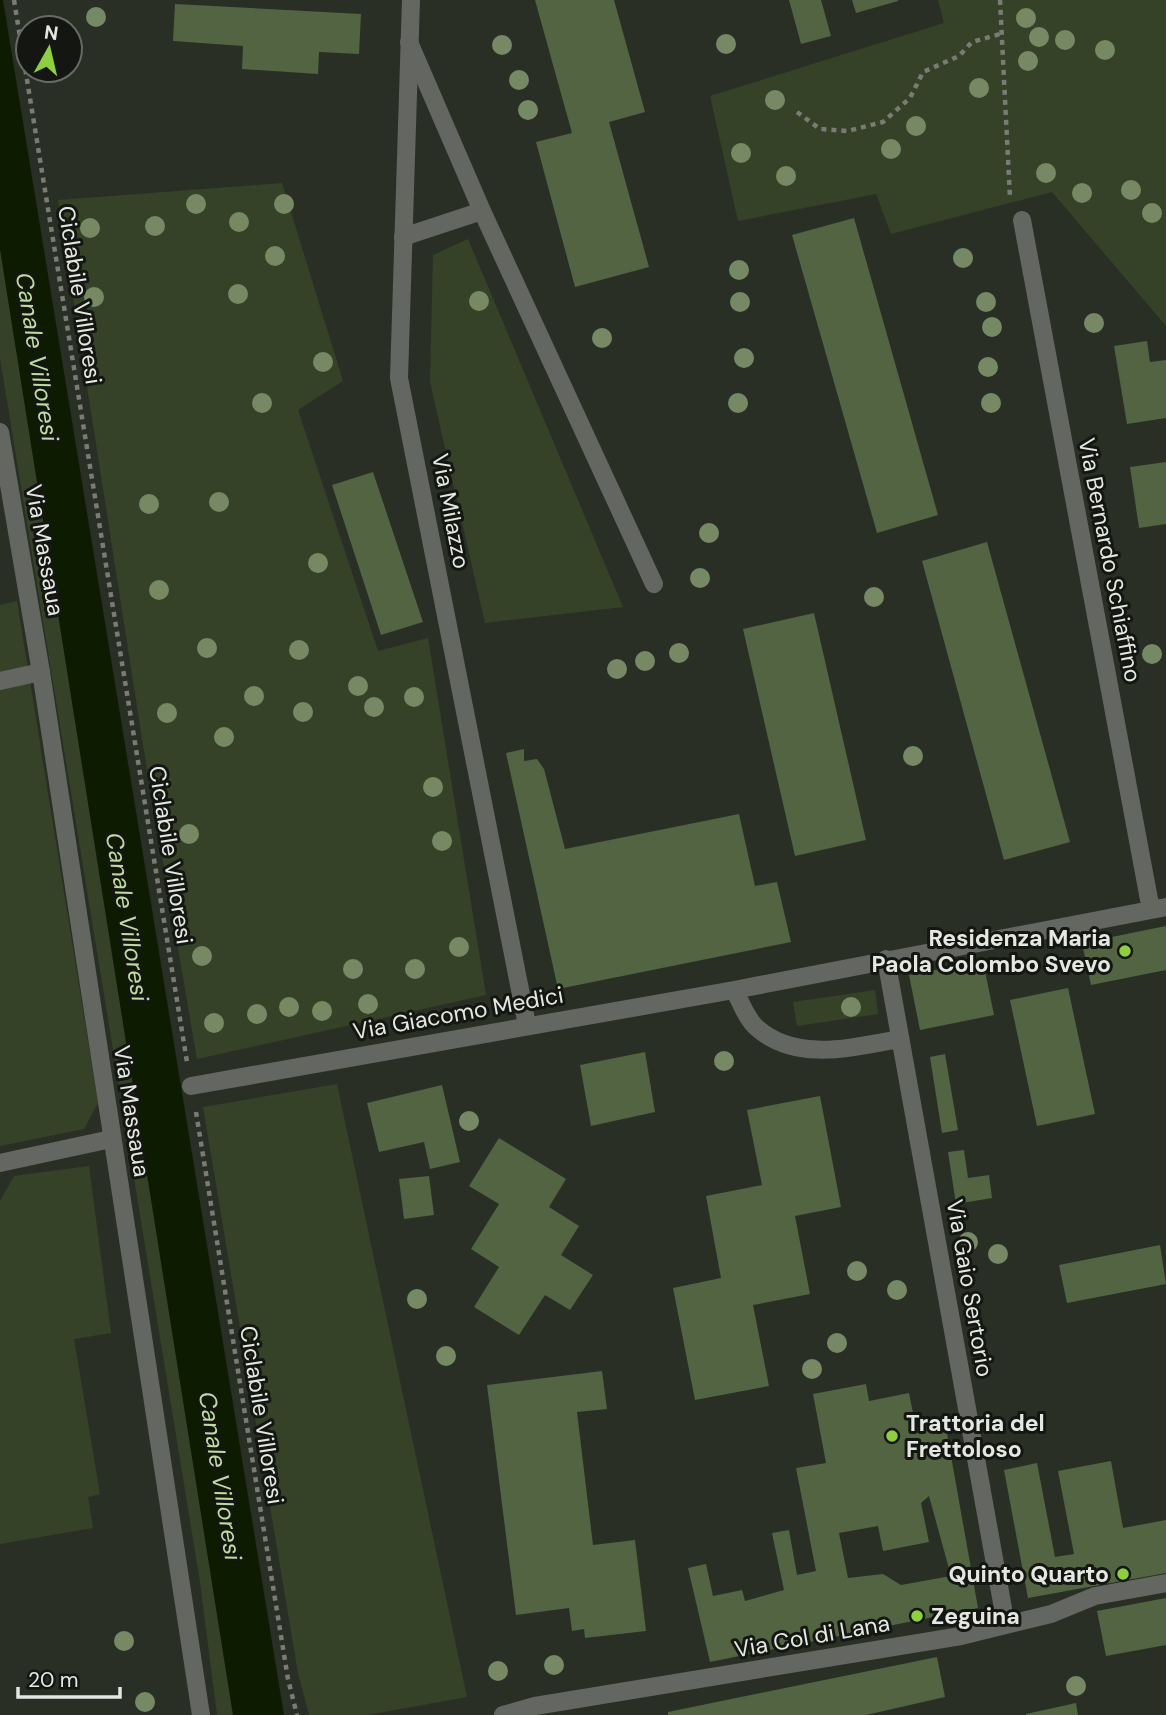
<svg xmlns="http://www.w3.org/2000/svg" width="1166" height="1715" font-family="'DM Sans',sans-serif">
	<rect width="100%" height="100%" fill="#2a2f26"/>
	<!-- green -->
	<path fill="#354227" d="M938,0H1166V326L1052,192L891,234L876,194L738,221L710,96L944,23Z
		M282,183L343,381L298,410L378,651L428,638L486,995L197,1059L143,745L58,200Z
		M468,239L623,607L485,623L430,382L433,255Z
		M0,249L233,1715H217L200,1582L0,358Z
		M17,601L98,1103L84,1129L0,1146V605Z
		M875,990L878,1014L797,1026L793,1002Z
		M337,1084L467,1697L367,1715H309L298,1673L203,1107Z
		M89,1166L111,1333L74,1339L100,1494L88,1497L93,1528L0,1544V1201L14,1176Z"/>
	<!-- water -->
	<path fill="#0d1c00" d="M0,0H3L284,1715H233L0,249Z"/>
	<!-- building -->
	<path fill="#526441" fill-rule="evenodd" d="M535,0H614L645,112L609,122L649,267L575,287L536,142L572,133Z
		M789,0H821L831,36L801,44Z
		M852,0H898V1L856,13Z
		M175,4L361,14L359,54L319,52L318,74L242,69L243,46L173,41Z
		M854,218L938,515L877,533L792,235Z
		M1147,341L1150,362L1166,360V418L1127,424L1114,346Z
		M1166,462V524L1139,528L1130,467Z
		M373,472L423,622L381,635L332,485Z
		M987,542L1070,842L1004,860L922,561Z
		M814,613L866,840L795,856L743,629Z
		M524,749V761L537,759L544,769L565,849L739,814L755,886L777,882L791,942L558,989L506,753Z
		M1166,926V970L1091,985L1082,943Z
		M983,961L994,1015L920,1030L909,975Z
		M1068,988L1095,1114L1037,1126L1010,1000Z
		M645,1052L655,1112L591,1126L580,1065Z
		M945,1054L958,1130L942,1133L930,1057Z
		M442,1085L460,1162L430,1169L424,1142L379,1152L367,1103Z
		M820,1096L841,1207L795,1216L810,1294L753,1305L769,1386L695,1400L673,1288L721,1278L706,1196L762,1185L747,1110Z
		M499,1138L566,1179L549,1207L579,1226L561,1255L593,1275L570,1310L545,1295L519,1335L474,1307L499,1267L471,1249L499,1204L469,1186Z
		M964,1150L968,1178L989,1175L992,1198L956,1204L948,1152Z
		M429,1176L434,1215L404,1219L399,1179Z
		M1160,1245L1166,1284L1067,1303L1059,1265Z
		M602,1371L607,1409L577,1412L593,1545L635,1540L646,1631L585,1638L584,1629L572,1631L569,1608L516,1615L487,1385Z
		M866,1384L869,1401L909,1393L916,1428L945,1422L978,1608L710,1662L688,1568L706,1564L713,1596L742,1590L745,1601L784,1590L772,1533L789,1530L797,1575L816,1571L796,1468L826,1463L813,1394ZM929,1496L951,1576L901,1585L883,1574L848,1578L839,1533L878,1526L883,1551L929,1542L921,1503Z
		M1111,1461L1123,1528L1166,1520V1573L1028,1598L1004,1470L1037,1463L1055,1557L1074,1554L1058,1471Z
		M1166,1598V1645L1106,1656L1097,1611Z
		M937,1657L945,1697L866,1715H668V1712Z
		M1076,1703L1078,1715H1026V1714Z"/>
	<g fill="none" stroke-linecap="round" stroke-linejoin="round">
		<!-- path -->
		<path stroke="#787c74" stroke-width="4.5" stroke-dasharray="5 5" stroke-linecap="butt" d="M14,0L187,1062
			M1000,0L1010,198
			M797,112L820,129L848,131L883,122L910,98L923,72L959,56L972,42L1000,34
			M196,1112L288,1679L297,1715"/>
		<!-- lane -->
		<path stroke="#646662" stroke-width="18" d="M409,42L482,211L654,584
			M403,237L482,211
			M0,681L41,672"/>
		<!-- street -->
		<path stroke="#646662" stroke-width="18" d="M411,0L399,378L527,1025
			M1022,220L1151,910
			M0,432L41,672L201,1715
			M886,959L1006,1625
			M734,990C741,1002 747,1020 757,1028C797,1063 853,1047 900,1039
			M191,1086L734,990L1166,907
			M0,1163L111,1139
			M503,1715L535,1706L961,1636L1051,1614L1095,1596L1166,1583"/>
	</g>
	<!-- trees -->
	<g fill="#768964">
		<circle cx="96" cy="17" r="10"/>
		<circle cx="1026" cy="18" r="10"/>
		<circle cx="1039" cy="37" r="10"/>
		<circle cx="1065" cy="40" r="10"/>
		<circle cx="726" cy="44" r="10"/>
		<circle cx="502" cy="45" r="10"/>
		<circle cx="1105" cy="50" r="10"/>
		<circle cx="1028" cy="61" r="10"/>
		<circle cx="519" cy="80" r="10"/>
		<circle cx="979" cy="88" r="10"/>
		<circle cx="775" cy="100" r="10"/>
		<circle cx="528" cy="110" r="10"/>
		<circle cx="916" cy="126" r="10"/>
		<circle cx="891" cy="149" r="10"/>
		<circle cx="741" cy="153" r="10"/>
		<circle cx="1046" cy="173" r="10"/>
		<circle cx="786" cy="176" r="10"/>
		<circle cx="1131" cy="190" r="10"/>
		<circle cx="1082" cy="193" r="10"/>
		<circle cx="196" cy="204" r="10"/>
		<circle cx="284" cy="204" r="10"/>
		<circle cx="1152" cy="213" r="10"/>
		<circle cx="239" cy="222" r="10"/>
		<circle cx="155" cy="226" r="10"/>
		<circle cx="90" cy="228" r="10"/>
		<circle cx="275" cy="256" r="10"/>
		<circle cx="963" cy="258" r="10"/>
		<circle cx="739" cy="270" r="10"/>
		<circle cx="238" cy="294" r="10"/>
		<circle cx="94" cy="297" r="10"/>
		<circle cx="479" cy="301" r="10"/>
		<circle cx="740" cy="302" r="10"/>
		<circle cx="986" cy="302" r="10"/>
		<circle cx="1094" cy="323" r="10"/>
		<circle cx="992" cy="327" r="10"/>
		<circle cx="602" cy="338" r="10"/>
		<circle cx="744" cy="358" r="10"/>
		<circle cx="323" cy="362" r="10"/>
		<circle cx="988" cy="367" r="10"/>
		<circle cx="262" cy="403" r="10"/>
		<circle cx="738" cy="403" r="10"/>
		<circle cx="991" cy="403" r="10"/>
		<circle cx="219" cy="502" r="10"/>
		<circle cx="149" cy="504" r="10"/>
		<circle cx="709" cy="533" r="10"/>
		<circle cx="318" cy="563" r="10"/>
		<circle cx="700" cy="578" r="10"/>
		<circle cx="159" cy="590" r="10"/>
		<circle cx="874" cy="597" r="10"/>
		<circle cx="207" cy="648" r="10"/>
		<circle cx="299" cy="650" r="10"/>
		<circle cx="679" cy="653" r="10"/>
		<circle cx="1152" cy="654" r="10"/>
		<circle cx="645" cy="661" r="10"/>
		<circle cx="617" cy="669" r="10"/>
		<circle cx="358" cy="686" r="10"/>
		<circle cx="254" cy="696" r="10"/>
		<circle cx="414" cy="697" r="10"/>
		<circle cx="374" cy="707" r="10"/>
		<circle cx="303" cy="712" r="10"/>
		<circle cx="167" cy="713" r="10"/>
		<circle cx="224" cy="737" r="10"/>
		<circle cx="913" cy="756" r="10"/>
		<circle cx="433" cy="787" r="10"/>
		<circle cx="189" cy="834" r="10"/>
		<circle cx="442" cy="841" r="10"/>
		<circle cx="459" cy="947" r="10"/>
		<circle cx="202" cy="956" r="10"/>
		<circle cx="353" cy="969" r="10"/>
		<circle cx="415" cy="969" r="10"/>
		<circle cx="368" cy="1004" r="10"/>
		<circle cx="289" cy="1007" r="10"/>
		<circle cx="851" cy="1007" r="10"/>
		<circle cx="322" cy="1011" r="10"/>
		<circle cx="257" cy="1014" r="10"/>
		<circle cx="214" cy="1023" r="10"/>
		<circle cx="724" cy="1061" r="10"/>
		<circle cx="469" cy="1121" r="10"/>
		<circle cx="968" cy="1242" r="10"/>
		<circle cx="998" cy="1254" r="10"/>
		<circle cx="857" cy="1271" r="10"/>
		<circle cx="897" cy="1290" r="10"/>
		<circle cx="417" cy="1299" r="10"/>
		<circle cx="837" cy="1343" r="10"/>
		<circle cx="446" cy="1356" r="10"/>
		<circle cx="812" cy="1369" r="10"/>
		<circle cx="124" cy="1641" r="10"/>
		<circle cx="554" cy="1665" r="10"/>
		<circle cx="498" cy="1671" r="10"/>
		<circle cx="1076" cy="1686" r="10"/>
		<circle cx="145" cy="1702" r="10"/>
	</g>
	<!-- markers -->
	<g fill="#8fcd41" stroke="#141612" stroke-width="2.5">
		<circle cx="1125" cy="951" r="7"/>
		<circle cx="892" cy="1436" r="7"/>
		<circle cx="1123" cy="1574" r="7"/>
		<circle cx="917" cy="1616" r="7"/>
	</g>
	<g text-anchor="middle" stroke-width="6" stroke-linejoin="round" paint-order="stroke">
		<!-- street labels -->
		<g font-size="23" fill="#e5e8e2" stroke="#141612">
			<text transform="translate(80 295) rotate(81)" y="8">Ciclabile Villoresi</text>
			<text transform="translate(451 511) rotate(79)" y="8">Via Milazzo</text>
			<text transform="translate(45 550) rotate(80)" y="8">Via Massaua</text>
			<text transform="translate(1110 560) rotate(79)" y="8">Via Bernardo Schiaffino</text>
			<text transform="translate(171 855) rotate(81)" y="8">Ciclabile Villoresi</text>
			<text transform="translate(458 1013) rotate(-10)" y="8">Via Giacomo Medici</text>
			<text transform="translate(132 1111) rotate(81)" y="8">Via Massaua</text>
			<text transform="translate(970 1288) rotate(80)" y="8">Via Gaio Sertorio</text>
			<text transform="translate(262 1415) rotate(81)" y="8">Ciclabile Villoresi</text>
			<text transform="translate(812 1636) rotate(-10)" y="8">Via Col di Lana</text>
		</g>
		<!-- poi labels -->
		<g font-size="23" font-weight="bold" fill="#e5e8e2" stroke="#141612" text-anchor="end">
			<text x="1111" y="946">Residenza Maria<tspan x="1111" dy="26">Paola Colombo Svevo</tspan></text>
			<text x="906" y="1431" text-anchor="start">Trattoria del<tspan x="906" dy="26">Frettoloso</tspan></text>
			<text x="1109" y="1582">Quinto Quarto</text>
			<text x="931" y="1624" text-anchor="start">Zeguina</text>
		</g>
		<!-- water labels -->
		<g font-size="24" font-style="italic" fill="#bddc9f" stroke="#141612">
			<text transform="translate(37 357) rotate(81)" y="8">Canale Villoresi</text>
			<text transform="translate(127 917) rotate(81)" y="8">Canale Villoresi</text>
			<text transform="translate(220 1476) rotate(81)" y="8">Canale Villoresi</text>
		</g>
	</g>
	<!-- north arrow -->
	<g transform="translate(49 49) rotate(8)"><circle r="33" fill="#141612" stroke="#686a65" stroke-width="2"/>
	<path d="M0-5L12 26L0 18L-12 26Z" fill="#8fcd41"/>
	<text y="-10" font-size="19" font-weight="bold" text-anchor="middle" fill="#e5e8e2">N</text>
	</g>
	<!-- scale -->
	<path d="M18 1687v10h102v-10" fill="none" stroke="#e5e8e2" stroke-width="3.5"/>
	<text x="28" y="1687" font-size="21" fill="#e5e8e2" stroke="#141612" stroke-width="5" paint-order="stroke">20 m</text>
</svg>
